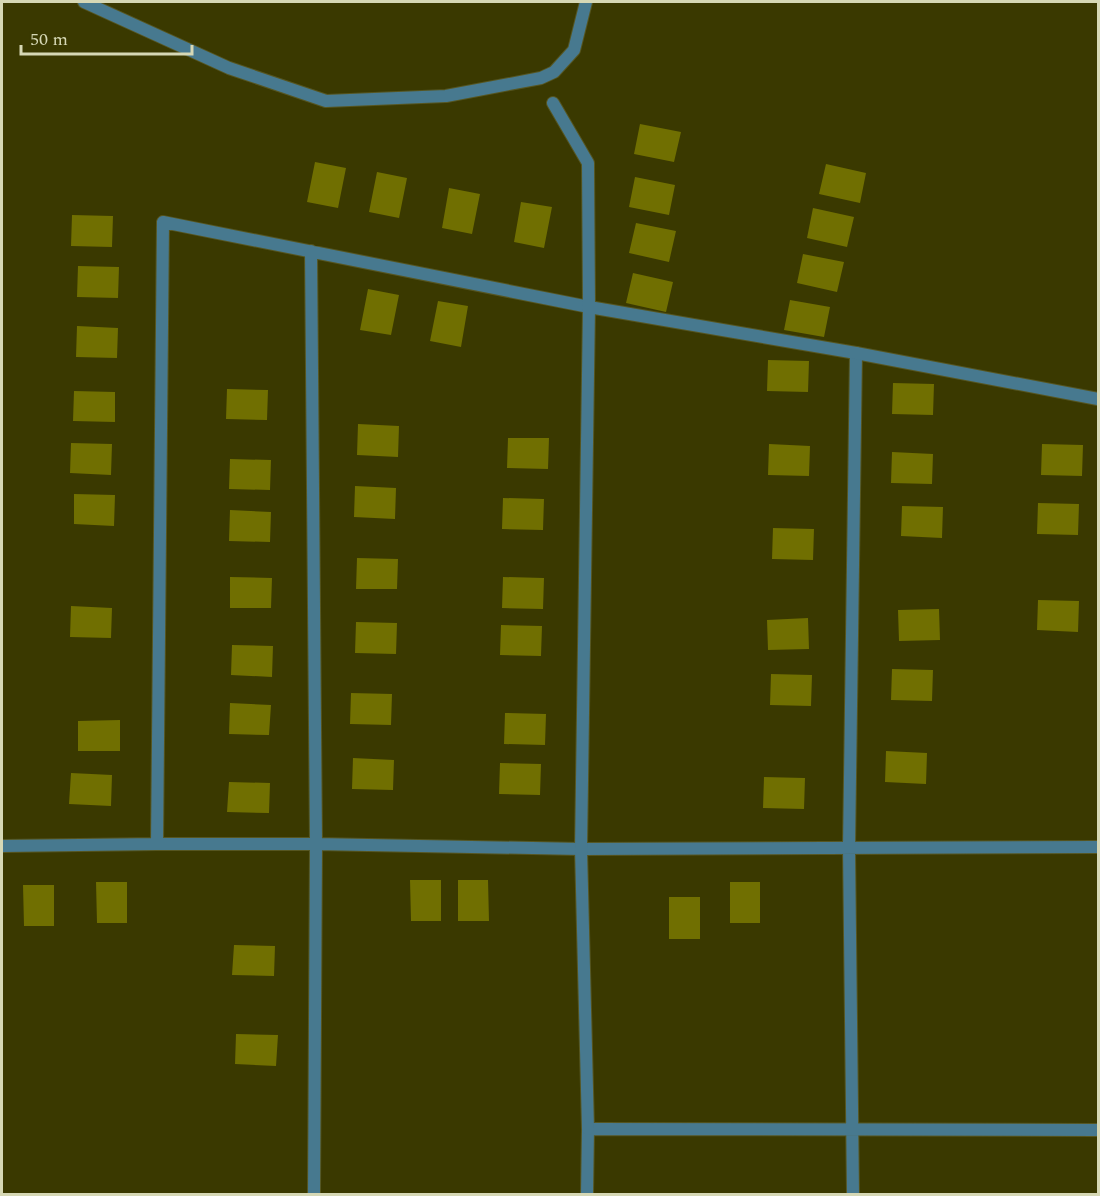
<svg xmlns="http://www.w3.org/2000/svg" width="1100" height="1196" font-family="Spectral,serif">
	<rect width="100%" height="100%" fill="#3a3900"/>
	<!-- building -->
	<path fill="#706f01" d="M640,124L681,132L674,162L634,154Z
		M315,162L346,168L338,208L307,202Z
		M826,164L866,173L860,203L819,194Z
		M377,172L407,178L399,218L369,212Z
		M635,177L675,185L669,215L629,207Z
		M449,188L480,194L472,234L442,228Z
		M521,202L552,207L544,248L514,242Z
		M813,208L854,217L847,247L807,238Z
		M72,215L113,216L112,247L71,246Z
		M636,223L676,231L669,262L629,253Z
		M803,254L844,262L837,292L797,283Z
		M78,266L119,267L118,298L77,297Z
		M633,273L673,282L666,312L626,303Z
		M368,289L399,295L391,335L360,330Z
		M790,300L830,307L824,337L784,330Z
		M438,301L468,306L461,347L430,341Z
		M77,326L118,328L117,358L76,357Z
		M768,360L809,361L808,392L767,391Z
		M893,383L934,384L933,415L892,414Z
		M227,389L268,390L267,420L226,419Z
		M74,391L115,392V422L73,421Z
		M358,424L399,426L398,457L357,455Z
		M508,438H549L548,469L507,468Z
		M71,443L112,444L111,475L70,473Z
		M769,444L810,446L809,476L768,475Z
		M1042,444L1083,445L1082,476L1041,475Z
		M892,452L933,454L932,484L891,483Z
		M230,459L271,460L270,490L229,489Z
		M355,486L396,488L395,519L354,517Z
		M74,494L115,495L114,526L74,524Z
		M503,498L544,499L543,530L502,529Z
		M1038,503L1079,504L1078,535L1037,534Z
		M902,506L943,507L942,538L901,536Z
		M230,510L271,512L270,542L229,541Z
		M773,528L814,529L813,560L772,559Z
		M357,558L398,559L397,589H356Z
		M230,577L272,578L271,608H230Z
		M503,577L544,578L543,609L502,608Z
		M1038,600L1079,601L1078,632L1037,630Z
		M71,606L112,608L111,638L70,637Z
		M939,609L940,640L899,641L898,610Z
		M808,618L809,649L768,650L767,620Z
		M356,622L397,623L396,654L355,653Z
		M501,625L542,626L541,656L500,655Z
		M232,645L273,646L272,677L231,675Z
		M892,669L933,670L932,701L891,700Z
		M771,674L812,675L811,706L770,705Z
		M351,693L392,694L391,725L350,724Z
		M230,703L271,705L269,735L229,734Z
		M505,713L546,714L545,745L504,744Z
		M120,720V751H78V721Z
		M886,751L927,753L926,784L885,782Z
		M353,758L394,760L393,790L352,789Z
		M500,763L541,764L540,795L499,794Z
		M71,773L112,775L111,806L69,804Z
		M764,777L805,778L804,809L763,808Z
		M229,782L270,783L269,813L227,812Z
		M410,880H441V921H411Z
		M458,880H488L489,921H458Z
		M96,882H127V923H97Z
		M730,882H760V923H730Z
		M23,885H54V926H24Z
		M669,897H700V939H669Z
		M234,945L275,946L274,976L232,975Z
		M236,1034L278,1035L276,1066L235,1064Z"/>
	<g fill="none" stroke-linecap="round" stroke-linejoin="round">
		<!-- service casing -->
		<g stroke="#565621" stroke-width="14">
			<path id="service" d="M311,251L316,844L314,1194
				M589,307L163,222L157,844H316L581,849L1098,847
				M2,846L157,844
				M587,1194L588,1129L1098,1130
				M853,1194L849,848L856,353"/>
		</g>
		<!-- minor casing -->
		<g stroke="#565621" stroke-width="14">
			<path id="minor" d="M84,2L229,68L326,101L446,96L541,78L554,72L574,50L586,2
				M553,103L588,163L589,307L581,849L588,1129
				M589,307L856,353L1098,399"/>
		</g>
		<!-- service -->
		<use href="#service" stroke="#47798f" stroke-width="12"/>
		<!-- minor -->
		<use href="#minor" stroke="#47798f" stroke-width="12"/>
	</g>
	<!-- border -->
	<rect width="1100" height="1196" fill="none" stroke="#d6d8b5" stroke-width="6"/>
	<!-- scale -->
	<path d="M21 45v9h171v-9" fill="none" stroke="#d6d8b5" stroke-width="3"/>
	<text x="30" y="45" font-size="18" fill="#d6d8b5" stroke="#3a3900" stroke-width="4.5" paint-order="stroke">50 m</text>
</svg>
